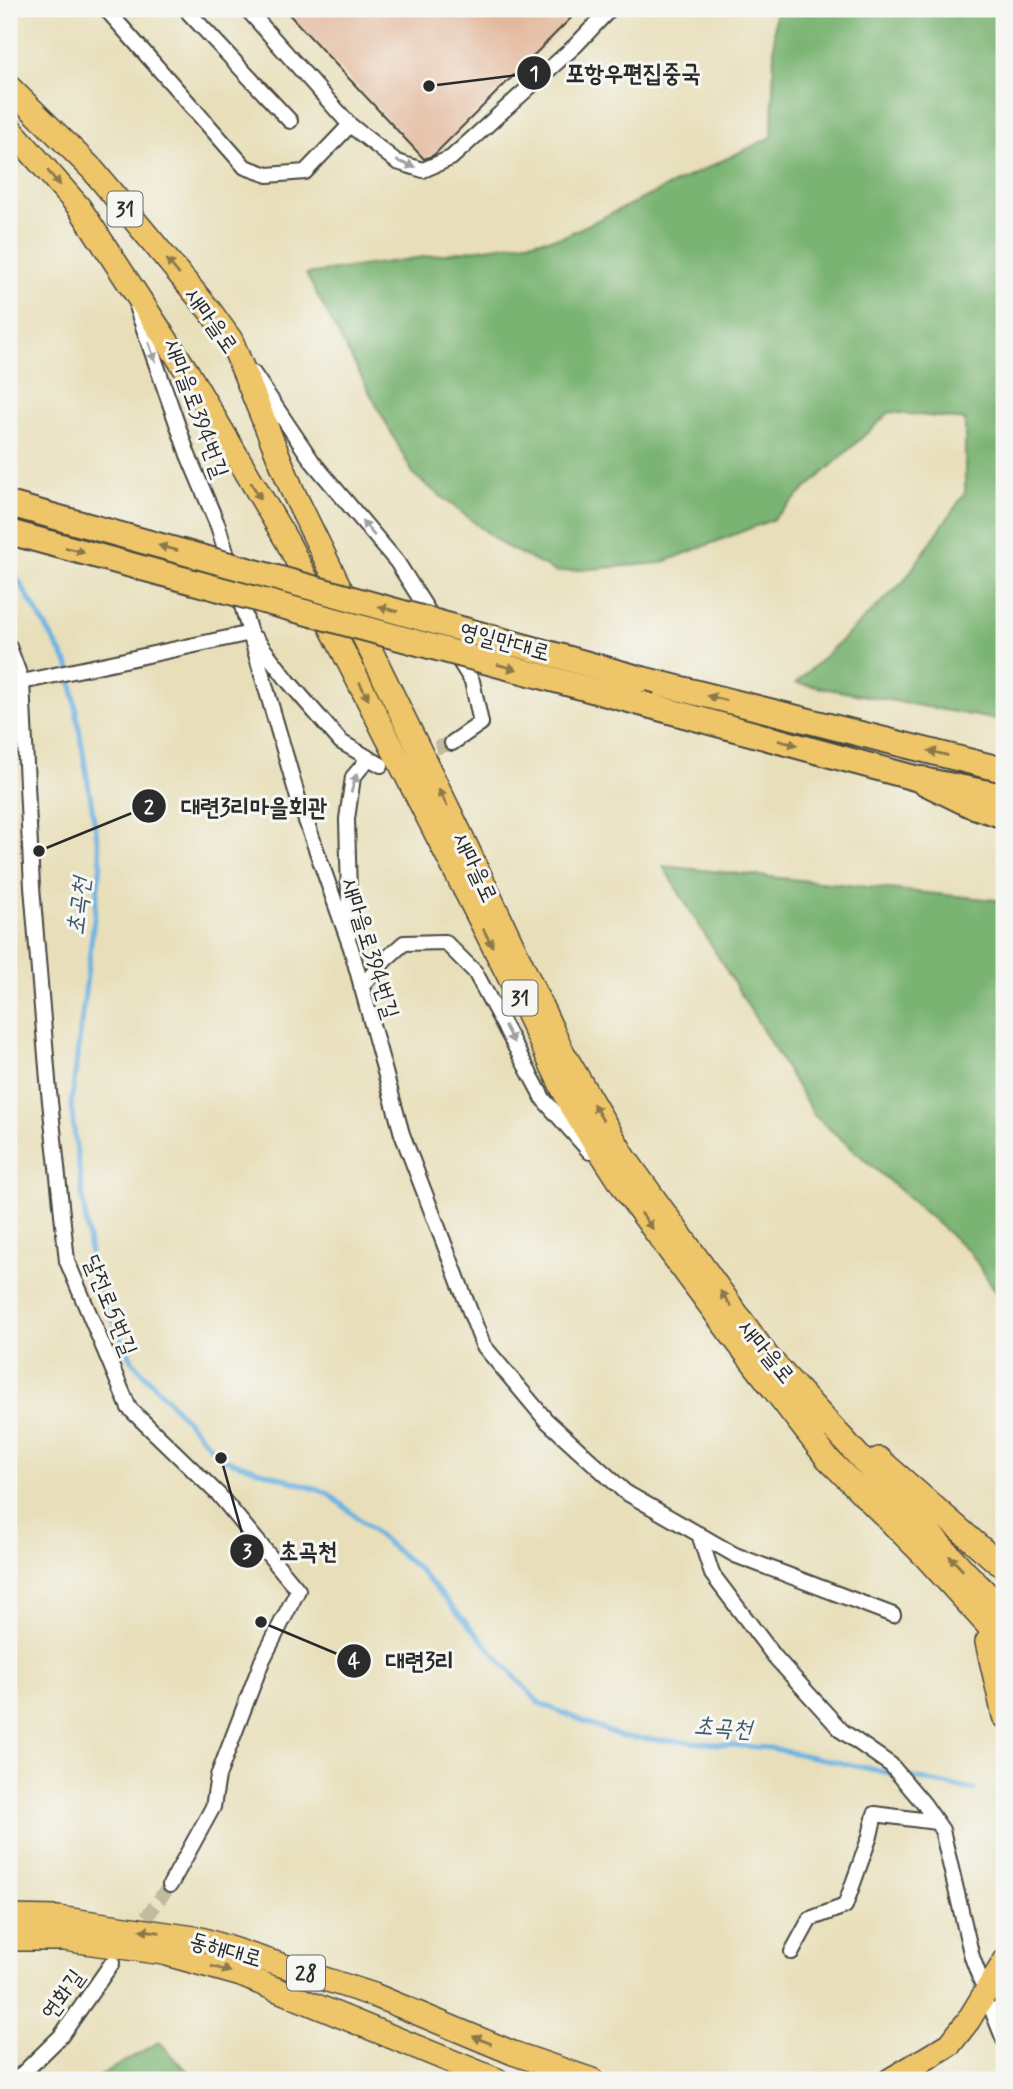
<svg xmlns="http://www.w3.org/2000/svg" width="1013" height="2089" font-family="Mynerve,'Poor Story',sans-serif">
	<rect width="100%" height="100%" fill="#f6f6f2"/>
	<filter id="ink" filterUnits="userSpaceOnUse"><feTurbulence type="fractalNoise" baseFrequency=".0143" numOctaves="2"/><feDisplacementMap in="SourceGraphic" scale="14" xChannelSelector="R" yChannelSelector="G"/><feConvolveMatrix kernelMatrix="1 2 1 2 8 2 1 2 1" color-interpolation-filters="sRGB"/></filter>
	<filter id="wash" filterUnits="userSpaceOnUse"><feTurbulence type="fractalNoise" baseFrequency=".00686" numOctaves="4" result="noise"/><feDisplacementMap in="SourceGraphic" scale="28" xChannelSelector="R" yChannelSelector="G"/><feGaussianBlur stdDeviation="1.57" result="paint"/><feColorMatrix in="noise" values="0 0 0 0 0 0 0 0 0 0 0 0 0 0 0 0 0 1.4 0 .05"/><feComposite in="paint" operator="in"/></filter>
	<g filter="url(#wash)">
		<rect width="100%" height="100%" fill="#e8dfba"/>
		<!-- forest -->
		<path fill="#7ab472" stroke="#52704e" stroke-width="2" d="M775,9H1004V721L796,683L903,582L965,493V420L890,412L772,520L661,563L556,572L503,545L414,475L306,274L562,237L772,137Z
			M663,866L1004,901V1304L970,1252L815,1116Z
			M159,2042L196,2080H92Z"/>
		<g fill="none" stroke-linecap="round" stroke-linejoin="round">
			<!-- stream -->
			<path stroke="#6ab2e1" stroke-width="5" d="M9,565L69,666L101,862L71,1106L93,1277L133,1362L221,1458L328,1493L417,1568L539,1703L622,1737L770,1748L895,1774
				M905,1776L974,1790"/>
		</g>
		<g id="blocks">
			<!-- building -->
			<path fill="#e3b89b" d="M284,9H580L434,155L424,159Z"/>
		</g>
	</g>
	<g filter="url(#ink)">
		<use href="#blocks" fill-opacity="0" stroke="#474640" stroke-width="2"/>
		<g fill="none" stroke-linecap="round" stroke-linejoin="round">
			<!-- minor-tunnel -->
			<path stroke="#c2bb9d" stroke-width="14" stroke-dasharray="14 7" stroke-linecap="butt" d="M416,754L452,743
				M134,1934L170,1885"/>
			<!-- minor casing -->
			<g stroke="#474640" stroke-width="18">
				<path id="minor" d="M106,9L245,167L268,175L305,172L350,125
					M193,9L189,13L290,121
					M247,9L350,125L397,162L423,170L451,158L576,45L610,9
					M137,309L188,455L218,526L231,569
					M253,373L312,461L397,562L435,622
					M238,592L298,798L351,948L402,1134L483,1345L546,1420L625,1492L735,1555L893,1615
					M256,639L289,682L341,742L381,765
					M9,647L22,682L32,887L49,1092L67,1261L129,1408L219,1495L298,1590L262,1661L218,1776L213,1807L170,1885
					M22,682L251,633
					M452,743L481,723L472,681L455,654
					M350,933L347,819L353,777L369,758
					M361,987L386,959L404,943L445,942L475,972L544,1100L590,1152
					M699,1534L712,1574L775,1657L842,1731L891,1765L924,1804L942,1830L972,1957L981,1981
					M792,1952L810,1919L845,1906L870,1836L875,1814L936,1822
					M992,2010L1004,2040
					M16,2080L61,2036L112,1963"/>
			</g>
			<!-- primary casing -->
			<g stroke="#474640" stroke-width="26">
				<path id="primary" d="M9,87L92,169L210,311L231,340L293,492L460,833L562,1051L625,1158L767,1356L967,1574L1004,1611
					M9,127L79,207L188,373L288,543L521,1000L572,1108L630,1197L728,1330L827,1458L923,1554L1004,1643
					M879,1459L997,1562L1004,1566
					M987,1642L1004,1716
					M9,1917L58,1918L201,1939L374,1995L513,2053L592,2080
					M9,1939H64L163,1953L241,1975L497,2080
					M890,2080L950,2044L968,2021L1004,1962"/>
			</g>
			<!-- trunk casing -->
			<g stroke="#474640" stroke-width="28">
				<path id="trunk" d="M642,679L1004,770
					M651,706L922,780L1004,796"/>
			</g>
			<!-- motorway casing -->
			<g stroke="#474640" stroke-width="30">
				<path id="motorway" d="M922,780L971,804L1004,815"/>
			</g>
			<!-- minor -->
			<use href="#minor" stroke="#fff" stroke-width="14"/>
			<!-- primary -->
			<use href="#primary" stroke="#eec569" stroke-width="23"/>
			<!-- trunk -->
			<use href="#trunk" stroke="#eec569" stroke-width="24"/>
			<!-- motorway -->
			<use href="#motorway" stroke="#eec569" stroke-width="26"/>
			<!-- trunk-bridge casing -->
			<g stroke="#474640" stroke-width="28" stroke-linecap="butt">
				<path id="trunk-bridge" d="M9,504L642,679
					M9,532L651,706"/>
			</g>
			<!-- trunk-bridge -->
			<use href="#trunk-bridge" stroke="#eec569" stroke-width="24"/>
		</g>
		<!-- one-way arrows -->
		<defs><path id="oneway-solid" d="M-6-.8H1V-3.2L6.5 0L1 3.2V.8H-6Z" transform="scale(1.75)"/></defs>
		<g fill="#a0a0a0">
			<use href="#oneway-solid" transform="translate(406 164) rotate(19)"/>
			<use href="#oneway-solid" transform="translate(152 352) rotate(71)"/>
			<use href="#oneway-solid" transform="translate(368 528) rotate(-130)"/>
			<use href="#oneway-solid" transform="translate(354 783) rotate(-73)"/>
			<use href="#oneway-solid" transform="translate(509 1034) rotate(62)"/>
		</g>
		<g fill="#8c784a">
			<use href="#oneway-solid" transform="translate(54 178) rotate(49)"/>
			<use href="#oneway-solid" transform="translate(173 267) rotate(-130)"/>
			<use href="#oneway-solid" transform="translate(256 491) rotate(59)"/>
			<use href="#oneway-solid" transform="translate(168 548) rotate(-165)"/>
			<use href="#oneway-solid" transform="translate(75 550) rotate(15)"/>
			<use href="#oneway-solid" transform="translate(388 609) rotate(-165)"/>
			<use href="#oneway-solid" transform="translate(507 667) rotate(15)"/>
			<use href="#oneway-solid" transform="translate(364 691) rotate(63)"/>
			<use href="#oneway-solid" transform="translate(717 698) rotate(-166)"/>
			<use href="#oneway-solid" transform="translate(788 743) rotate(15)"/>
			<use href="#oneway-solid" transform="translate(938 753) rotate(-166)"/>
			<use href="#oneway-solid" transform="translate(443 798) rotate(-116)"/>
			<use href="#oneway-solid" transform="translate(488 938) rotate(62)"/>
			<use href="#oneway-solid" transform="translate(598 1112) rotate(-120)"/>
			<use href="#oneway-solid" transform="translate(647 1221) rotate(54)"/>
			<use href="#oneway-solid" transform="translate(726 1299) rotate(-126)"/>
			<use href="#oneway-solid" transform="translate(956 1563) rotate(-133)"/>
			<use href="#oneway-solid" transform="translate(150 1931) rotate(-172)"/>
			<use href="#oneway-solid" transform="translate(221 1969) rotate(16)"/>
			<use href="#oneway-solid" transform="translate(482 2040) rotate(-158)"/>
		</g>
	</g>
	<g text-anchor="middle" stroke-width="6" stroke-linejoin="round" paint-order="stroke">
		<!-- shield labels -->
		<g fill="#f6f6f2" stroke="#686867" stroke-width="2">
			<rect x="107.5" y="191.5" width="35" height="35" rx="5"/>
			<rect x="502.5" y="980.5" width="35" height="35" rx="5"/>
			<rect x="287" y="1955.5" width="38" height="35" rx="5"/>
		</g>
		<g font-size="21" font-weight="bold" fill="#2b2b2b">
			<text x="125" y="216">31</text>
			<text x="520" y="1005">31</text>
			<text x="306" y="1980">28</text>
		</g>
		<!-- street labels -->
		<g font-size="23" fill="#2b2b2b" stroke="#f6f6f2">
			<text transform="translate(212 320) rotate(55)" y="8">새마을로</text>
			<text transform="translate(197 408) rotate(70)" y="8">새마을로394번길</text>
			<text transform="translate(505 641) rotate(15)" y="8">영일만대로</text>
			<text transform="translate(476 867) rotate(65)" y="8">새마을로</text>
			<text transform="translate(371 948) rotate(73)" y="8">새마을로394번길</text>
			<text transform="translate(111 1305) rotate(68)" y="8">달전로5번길</text>
			<text transform="translate(767 1351) rotate(51)" y="8">새마을로</text>
			<text transform="translate(226 1949) rotate(16)" y="8">동해대로</text>
			<text transform="translate(62 1994) rotate(-54)" y="8">연화길</text>
		</g>
		<!-- water labels -->
		<g font-size="24" font-style="italic" fill="#415a6b" stroke="#f6f6f2">
			<text transform="translate(78 906) rotate(-83)" y="8">초곡천</text>
			<text transform="translate(723 1727) rotate(4)" y="8">초곡천</text>
		</g>
	</g>
	<!-- callouts -->
	<path fill="none" stroke="#2b2b2b" stroke-width="2.5" d="M429 86L534 73M39 851L149 806M221 1458L247 1551M261 1622L354 1661"/>
	<g fill="#2b2b2b" stroke="#f6f6f2" stroke-width="2.5">
		<circle cx="429" cy="86" r="7"/>
		<circle cx="39" cy="851" r="7"/>
		<circle cx="221" cy="1458" r="7"/>
		<circle cx="261" cy="1622" r="7"/>
		<circle cx="534" cy="73" r="18"/>
		<circle cx="149" cy="806" r="18"/>
		<circle cx="247" cy="1551" r="18"/>
		<circle cx="354" cy="1661" r="18"/>
	</g>
	<g font-size="21" text-anchor="middle" font-weight="bold" fill="#fff">
		<text x="534" y="80">1</text>
		<text x="149" y="814">2</text>
		<text x="247" y="1558">3</text>
		<text x="354" y="1668">4</text>
	</g>
	<g font-size="24" text-anchor="middle" font-weight="bold" fill="#2b2b2b" stroke="#f6f6f2" stroke-width="6" stroke-linejoin="round" paint-order="stroke">
		<text x="633" y="81">포항우편집중국</text>
		<text x="254" y="815">대련3리마을회관</text>
		<text x="308" y="1559">초곡천</text>
		<text x="420" y="1669">대련3리</text>
	</g>
	<!-- margin -->
	<rect width="1013" height="2089" fill="none" stroke="#f6f6f2" stroke-width="35"/>
</svg>
